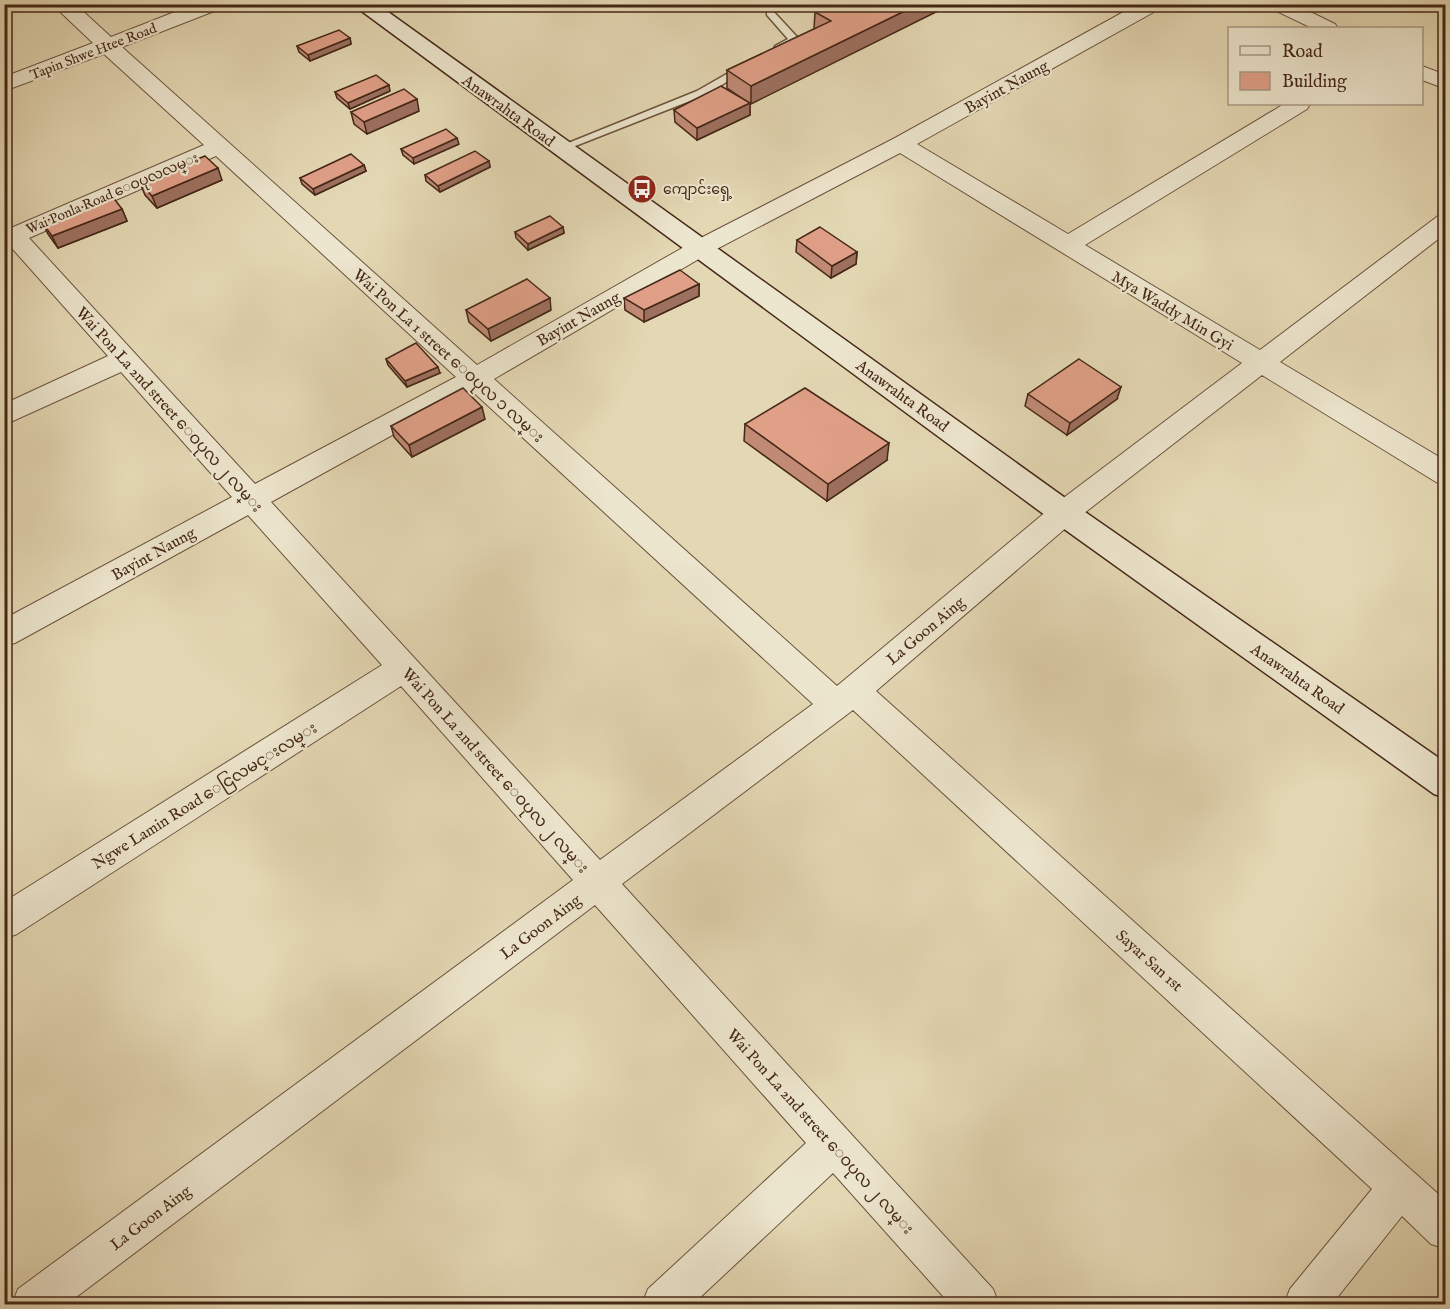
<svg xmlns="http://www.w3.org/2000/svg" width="1450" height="1309" font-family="'IM FELL English','Noto Sans Myanmar',serif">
	<rect width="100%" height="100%" fill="#e4d8b4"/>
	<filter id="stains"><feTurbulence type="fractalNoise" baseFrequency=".00333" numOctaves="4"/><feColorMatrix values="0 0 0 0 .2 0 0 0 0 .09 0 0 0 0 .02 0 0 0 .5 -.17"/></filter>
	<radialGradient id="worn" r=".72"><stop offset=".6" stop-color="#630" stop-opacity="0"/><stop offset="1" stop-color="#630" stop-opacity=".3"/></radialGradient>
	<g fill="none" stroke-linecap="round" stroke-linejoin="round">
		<!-- service casing -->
		<g stroke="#6c533e" stroke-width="3">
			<path id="service" d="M767,11H773L798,38V42L783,50H775V46L788,39L767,15Z
				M739,67L748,69L705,95L565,150H557L556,148L697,91Z"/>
		</g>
		<!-- minor casing -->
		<g stroke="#6c533e" stroke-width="2">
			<path id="minor" d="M52,4H75L111,37L195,4H225L222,8L122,47L477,365L691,243L893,139L1138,4H1164L1161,8L917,144L1068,234L1284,104H1310L1307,109L1085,245L1260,350L1438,216L1446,214V233L1280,362L1446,461V485L1436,482L1262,375L1074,521L876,691L1446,1201V1249L1431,1244L1402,1216L1332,1304H1284L1290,1289L1372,1189L853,710L622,884L993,1289L999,1304H950L833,1173L693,1304H642L648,1289L806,1143L595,905L67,1304H12L18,1289L573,880L401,686L17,934L4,939V902L382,665L248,515L15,643L4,646V619L232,497L121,372L4,425V404L108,356L10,246L4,247V231L204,145L104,54L4,91V77L93,43ZM900,153L1242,363L1054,505L837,686L494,379L709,253ZM216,156L456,377L255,484L29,238ZM472,391L813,704L600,860L271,502Z
				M1267,4H1294L1335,24L1338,28H1312L1270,8Z
				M1422,66L1446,75V89L1422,80Z"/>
		</g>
		<!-- secondary casing -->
		<g stroke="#442717" stroke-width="3">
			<path id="secondary" d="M352,4H377L1075,505L1446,763V798L1434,794L1053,521Z"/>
		</g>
		<!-- service -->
		<use href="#service" fill="#ede6ce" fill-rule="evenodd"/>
		<!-- minor -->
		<use href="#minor" fill="#ede6ce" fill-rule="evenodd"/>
		<!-- secondary -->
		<use href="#secondary" fill="#ede6ce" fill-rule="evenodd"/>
	</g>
	<!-- wall -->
	<path fill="#c18a75" stroke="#442717" stroke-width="1.5" d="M849,4L750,103V115L697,140L675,122L674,110L746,101L727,88V70L814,29L815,12Z
		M350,38L351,44L310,61L299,52L297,46Z
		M390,91L350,109L337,98L335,92Z
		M419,111L367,134L354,124L351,112Z
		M459,144L414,164L403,155L401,149Z
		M489,161L490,167L440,192L426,181L425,175Z
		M364,165L366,171L315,195L302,184L300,178Z
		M222,180L157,208L145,195L140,183Z
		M122,209L127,221L58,248L48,234L42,222Z
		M563,227L564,233L528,250L516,238L515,232Z
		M797,240L857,252L856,264L831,278L796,252Z
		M699,284V296L644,322L625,310L624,298Z
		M466,310H551L491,341L469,322Z
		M386,359L440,373L407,387L388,365Z
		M1028,394L1117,399L1067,435L1025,406Z
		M485,419L412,457L394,437L391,426Z
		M745,424L887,460L827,501L744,441Z"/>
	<!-- shaded-wall -->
	<path fill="#9d705f" stroke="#442717" stroke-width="1.5" d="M919,4H952L751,104V86Z
		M350,38L351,44L310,61L308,55Z
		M389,85L390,91L350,109L348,103Z
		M417,99L419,111L367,134L364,122Z
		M750,103V115L697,140V128Z
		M457,138L459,144L414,164L413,158Z
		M489,161L490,167L440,192L438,186Z
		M364,165L366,171L315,195L313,189Z
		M218,168L222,180L157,208L152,196Z
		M122,209L127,221L58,248L52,236Z
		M563,227L564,233L528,250V244Z
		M857,252L856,264L831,278L832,266Z
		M699,284V296L644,322V310Z
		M550,298L551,310L491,341L488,329Z
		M438,367L440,373L407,387L405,381Z
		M1121,387L1117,399L1067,435L1070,423Z
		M482,407L485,419L412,457L409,445Z
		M889,443L887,460L827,501L828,484Z"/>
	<!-- building -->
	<path fill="#e0a088" stroke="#442717" stroke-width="1.5" d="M831,4H849L854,7L860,4H919L751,86L727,70L831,21L815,12Z
		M339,30L350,38L308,55L297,46Z
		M376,75L389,85L348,103L335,92Z
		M721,86L750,103L697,128L674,110Z
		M404,89L417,99L364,122L351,112Z
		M446,129L457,138L413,158L401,149Z
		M475,151L489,161L438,186L425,175Z
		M351,154L364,165L313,189L300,178Z
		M205,156L218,168L152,196L140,183Z
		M112,196L122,209L52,236L42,222Z
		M550,216L563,227L528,244L515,232Z
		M820,227L857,252L832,266L797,240Z
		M680,270L699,284L644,310L624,298Z
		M527,279L550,298L488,329L466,310Z
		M416,343L438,367L405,381L386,359Z
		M1079,359L1121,387L1070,423L1028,394Z
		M463,388L482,407L409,445L391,426Z
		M805,388L889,443L828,484L745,424Z"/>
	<!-- icons -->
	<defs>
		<g id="bus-disc" transform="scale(1.5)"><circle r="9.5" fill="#8f2418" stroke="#ede6ce"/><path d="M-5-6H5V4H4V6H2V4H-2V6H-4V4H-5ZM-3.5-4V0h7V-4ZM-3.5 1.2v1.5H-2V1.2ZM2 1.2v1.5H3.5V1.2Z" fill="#fff"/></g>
	</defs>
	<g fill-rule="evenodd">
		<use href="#bus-disc" x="642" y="189"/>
	</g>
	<g text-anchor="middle" stroke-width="4.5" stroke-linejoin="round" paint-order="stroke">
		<!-- far-street labels -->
		<g font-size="14" fill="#442717" stroke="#ede6ce">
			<text transform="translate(93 51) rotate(-21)" y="5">Tapin Shwe Htee Road</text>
			<text transform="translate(112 193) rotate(-23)" y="5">Wai Ponla Road ေဝပုလလမ္း</text>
		</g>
		<!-- far-poi labels -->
		<g font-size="14" fill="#442717" stroke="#ede6ce" text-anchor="start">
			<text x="663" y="194">ကျောင်းရှေ့</text>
		</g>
		<!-- street labels -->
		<g font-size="16" fill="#442717" stroke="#ede6ce">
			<text transform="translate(1006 86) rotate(-29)" y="6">Bayint Naung</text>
			<text transform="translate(509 110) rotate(36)" y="6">Anawrahta Road</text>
			<text transform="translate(1173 310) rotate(31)" y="6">Mya Waddy Min Gyi</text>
			<text transform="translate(578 318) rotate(-30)" y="6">Bayint Naung</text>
			<text transform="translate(449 355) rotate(42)" y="6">Wai Pon La 1 street ေဝပုလ ၁ လမ္း</text>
			<text transform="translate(903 395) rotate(36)" y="6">Anawrahta Road</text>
			<text transform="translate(170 409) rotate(48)" y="6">Wai Pon La 2nd street ေဝပုလ ၂ လမ္း</text>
			<text transform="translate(153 553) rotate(-29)" y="6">Bayint Naung</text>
			<text transform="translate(925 630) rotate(-40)" y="6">La Goon Aing</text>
			<text transform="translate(1298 678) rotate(35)" y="6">Anawrahta Road</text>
			<text transform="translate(496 770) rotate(48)" y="6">Wai Pon La 2nd street ေဝပုလ ၂ လမ္း</text>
			<text transform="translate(204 795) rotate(-32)" y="6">Ngwe Lamin Road ေငြလမင္းလမ္း</text>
			<text transform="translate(540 926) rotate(-37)" y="6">La Goon Aing</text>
			<text transform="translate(1150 960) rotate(42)" y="6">Sayar San 1st</text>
			<text transform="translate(821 1131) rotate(48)" y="6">Wai Pon La 2nd street ေဝပုလ ၂ လမ္း</text>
			<text transform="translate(150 1217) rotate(-37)" y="6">La Goon Aing</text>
		</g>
	</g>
	<!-- margin -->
	<rect width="1450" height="1309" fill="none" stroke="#e4d8b4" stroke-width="24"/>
	<rect x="6" y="6" width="1438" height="1297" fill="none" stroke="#442717" stroke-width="3"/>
	<rect x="12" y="12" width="1426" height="1285" fill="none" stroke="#442717" stroke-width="1.5"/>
	<!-- legend -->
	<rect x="1228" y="27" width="195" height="78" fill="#ede6ce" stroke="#a99a85" stroke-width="1.5"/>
	<rect x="1240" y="46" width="30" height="9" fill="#ede6ce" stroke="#a99a85" stroke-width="1.5"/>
	<text x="1282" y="57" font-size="18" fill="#442717">Road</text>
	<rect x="1240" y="72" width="30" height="18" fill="#e0a088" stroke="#a99a85" stroke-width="1.5"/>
	<text x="1282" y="87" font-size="18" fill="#442717">Building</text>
	<rect width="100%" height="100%" filter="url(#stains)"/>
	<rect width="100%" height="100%" fill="url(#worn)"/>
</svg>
